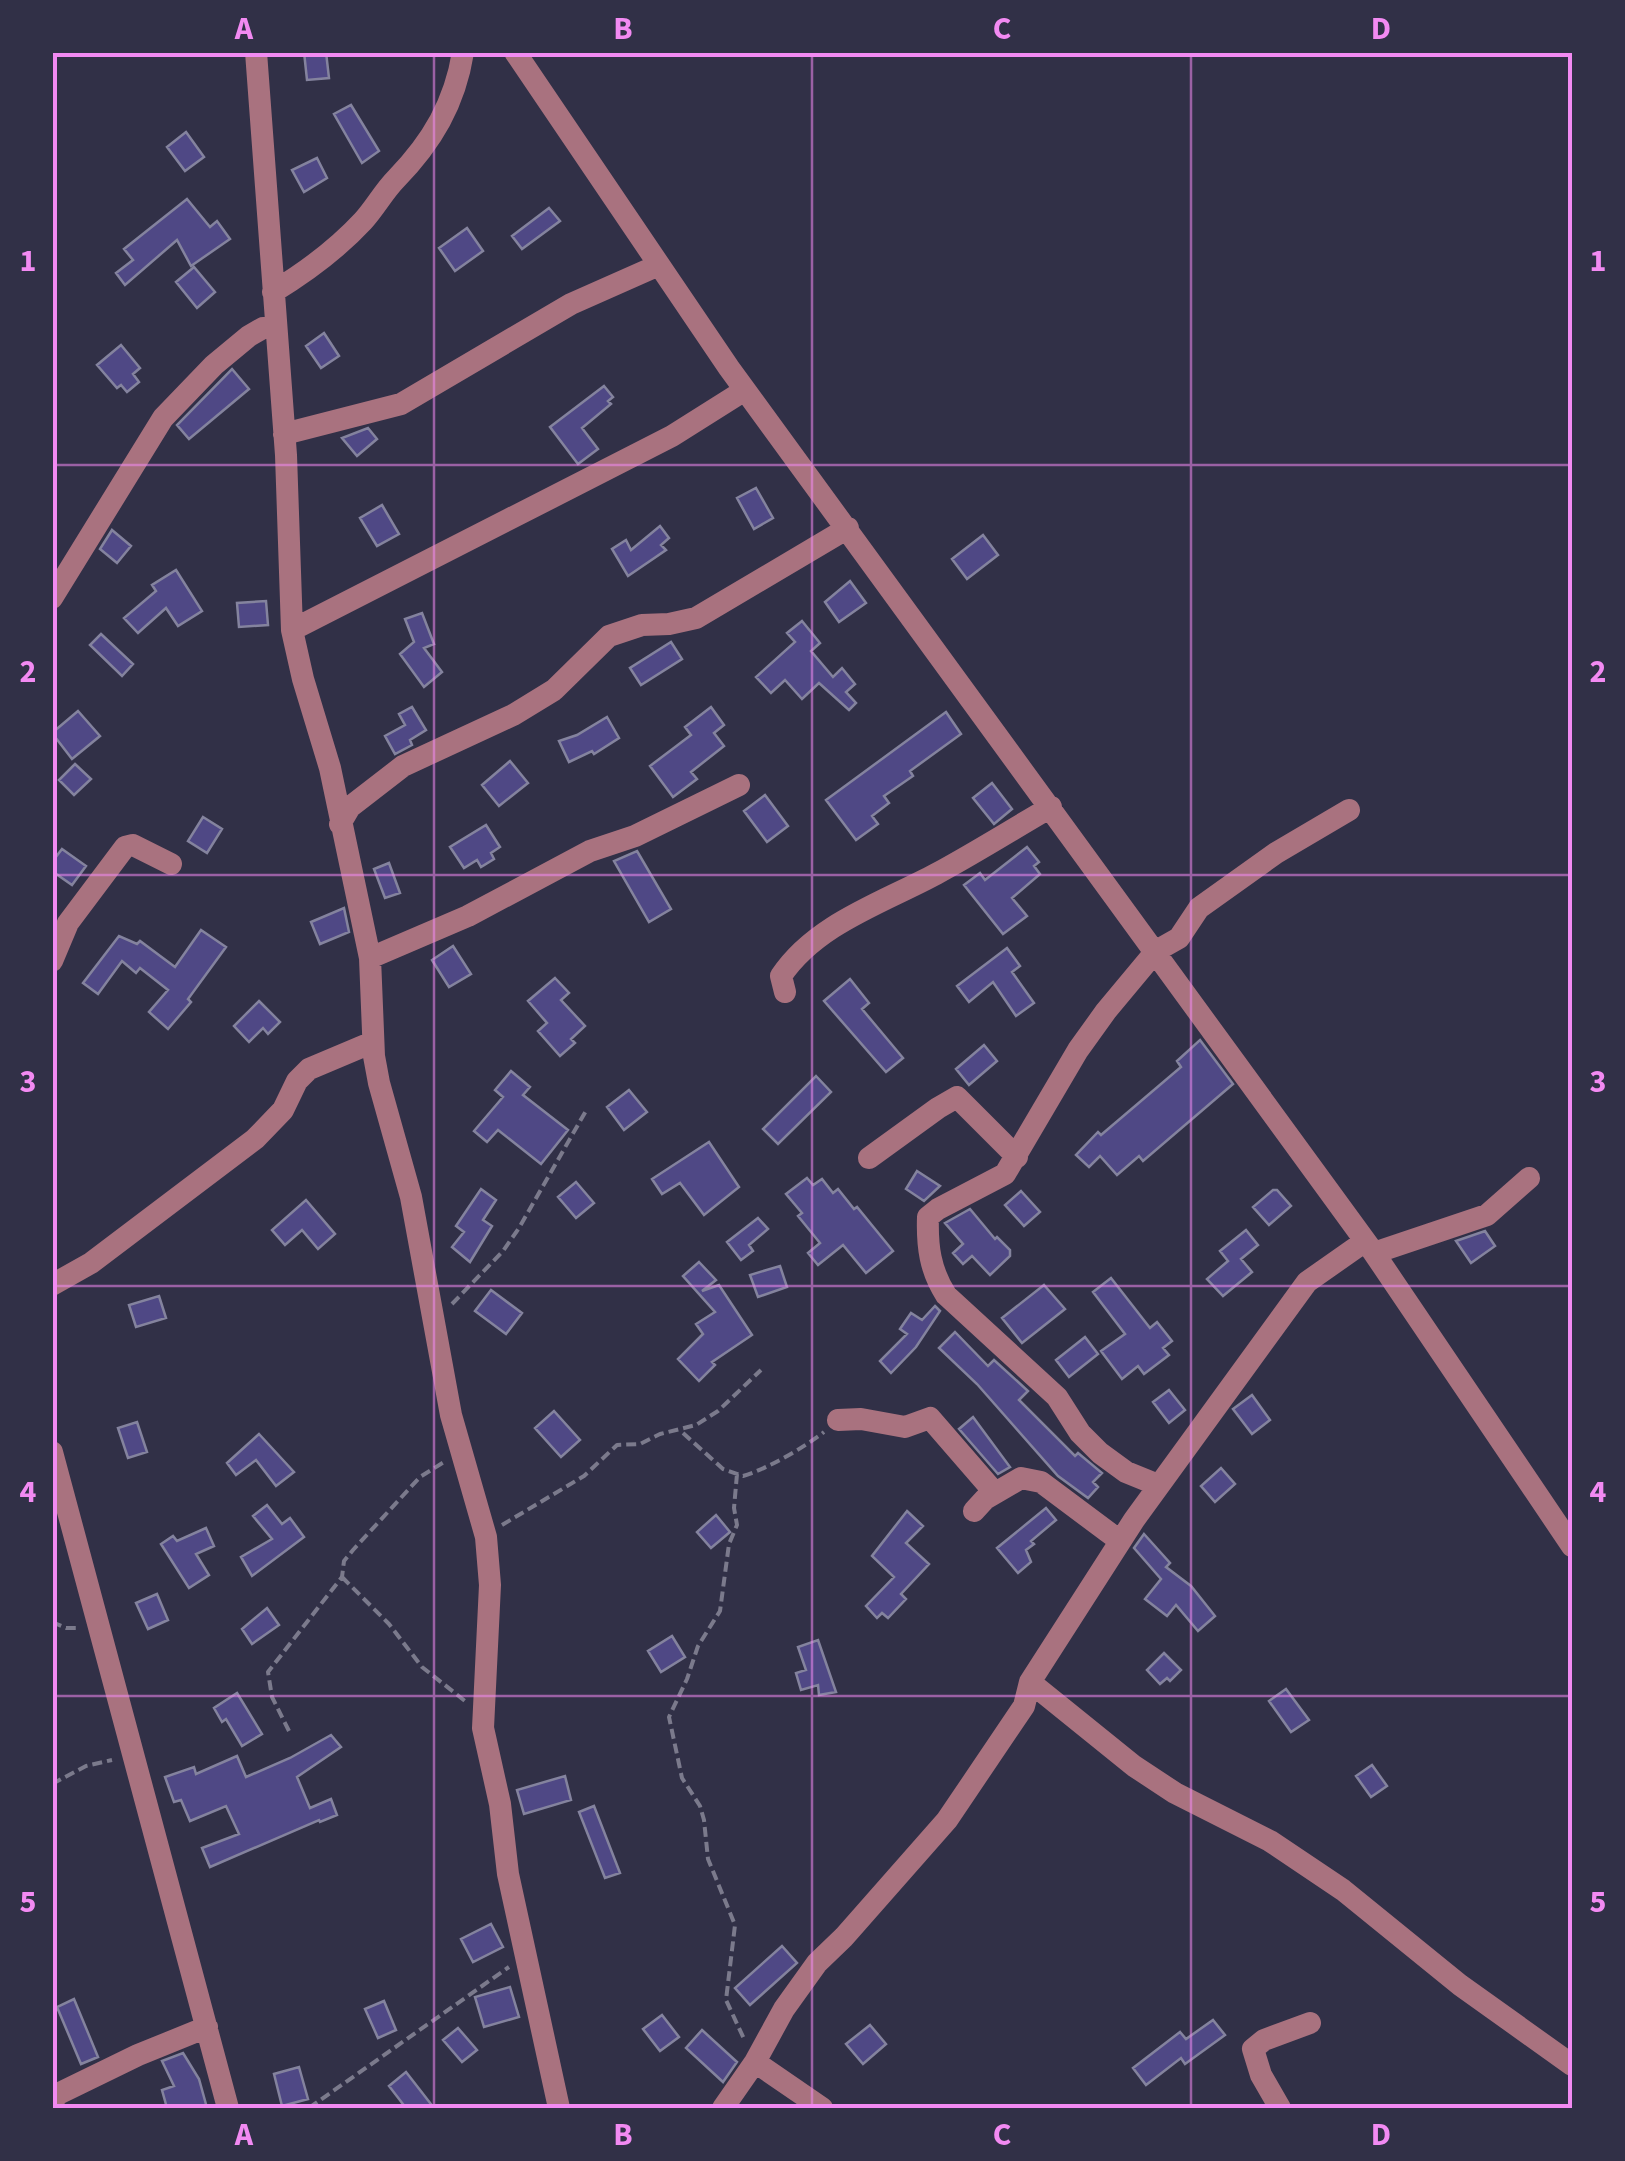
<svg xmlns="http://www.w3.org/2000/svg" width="1625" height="2161" font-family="'Source Sans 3',sans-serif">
	<rect width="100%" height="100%" fill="#313047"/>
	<!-- building -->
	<path fill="#4f4885" stroke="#84839e" stroke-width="2.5" d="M304,52H326L329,78L307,80Z
		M351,105L379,151L362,163L334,114Z
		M186,132L204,157L185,171L167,147Z
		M317,158L327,178L304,192L292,170Z
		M187,199L210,227L217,221L230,239L191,266L177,240L125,285L116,273L133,260L124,249Z
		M549,208L560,221L522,249L512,236Z
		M467,228L483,251L455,271L439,248Z
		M194,267L215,292L197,308L176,282Z
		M324,333L339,356L321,368L306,346Z
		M121,345L140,368L133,374L139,382L127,392L121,385L117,388L97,365Z
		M232,369L249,389L189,439L177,425Z
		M604,386L613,397L608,401L611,404L582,428L598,449L578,464L550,427Z
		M368,428L377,439L357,456L342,438Z
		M756,488L773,518L754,529L737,498Z
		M382,505L399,534L377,546L360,518Z
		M660,526L669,538L661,545L666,550L628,576L612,549L626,540L631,550Z
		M112,530L131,546L117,563L100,549Z
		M983,535L998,555L967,579L952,559Z
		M176,570L202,611L178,626L166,608L138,633L124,618L156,591L152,585Z
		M850,581L866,603L839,622L825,602Z
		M266,601L268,625L239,627L237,603Z
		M422,613L434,644L424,648L442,672L424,687L400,654L414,642L405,619Z
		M802,621L820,643L811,651L833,677L842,668L855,684L846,692L856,703L849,710L819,683L802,699L785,680L771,693L756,677L795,642L787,633Z
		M101,634L133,664L122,676L90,645Z
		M671,642L682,659L641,685L630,668Z
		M412,707L426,730L410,740L412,745L395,754L385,736L405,725L399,714Z
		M711,707L724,725L714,733L724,746L691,772L697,779L673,797L650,766L691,735L685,727Z
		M78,711L100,736L72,759L52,733Z
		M946,712L961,734L910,771L913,776L884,796L889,803L872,816L878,824L856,840L826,800Z
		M607,717L619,738L594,754L592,751L569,762L559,741L577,735Z
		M510,761L528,783L499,806L482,785Z
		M75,764L91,779L74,795L59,780Z
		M992,783L1012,809L994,824L973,798Z
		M765,795L788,826L767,842L744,811Z
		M203,817L222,829L207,853L188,841Z
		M486,825L500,847L491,853L494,859L481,867L477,860L464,868L450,847Z
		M1027,847L1039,862L1034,866L1040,874L1012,898L1027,916L1003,934L964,885L980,873L985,880Z
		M62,849L86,866L72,885L52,871V862Z
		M637,851L671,909L649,922L614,861Z
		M389,863L400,893L385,898L374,869Z
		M344,908L349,932L320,944L311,922Z
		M201,930L226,947L188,999L191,1002L168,1029L149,1012L168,990L140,968L136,973L122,961L98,994L83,983L119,936L137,944L140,941L175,967Z
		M453,946L471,974L449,987L432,960Z
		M1007,948L1020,966L1012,972L1034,1003L1016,1016L993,982L969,1002L957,986Z
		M555,978L569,993L561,1000L585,1026L571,1039L575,1043L560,1056L538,1031L547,1023L528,1001Z
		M850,979L869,1003L862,1009L903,1058L886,1072L824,1001Z
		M259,1001L280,1022L268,1034L263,1028L249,1042L234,1026Z
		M1200,1040L1233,1084L1143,1161L1139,1156L1117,1175L1100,1156L1089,1167L1076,1155L1098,1132L1101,1135L1181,1067L1177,1061Z
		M984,1045L997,1061L969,1085L956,1069Z
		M511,1071L530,1087L523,1095L568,1130L541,1164L498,1130L487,1142L474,1131L503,1097L495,1090Z
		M816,1076L831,1092L778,1144L763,1129Z
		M629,1090L647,1112L624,1130L607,1107Z
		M709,1142L739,1187L704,1215L680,1183L662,1194L652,1179Z
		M917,1171L940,1186L924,1201L906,1189Z
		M807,1178L813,1185L822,1179L833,1193L838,1189L854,1209L857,1207L893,1251L866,1273L843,1245L818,1265L808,1253L820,1243L798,1216L802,1213L786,1194Z
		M576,1182L594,1203L576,1218L558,1197Z
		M481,1189L496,1200L483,1220L492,1226L470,1262L452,1247L464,1232L456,1226Z
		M1273,1190H1277L1291,1206L1269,1225L1253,1207Z
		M1021,1191L1040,1212L1024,1226L1005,1205Z
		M306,1200L335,1234L318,1249L302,1230L285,1245L272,1230Z
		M970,1209L995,1239L997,1237L1010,1250V1256L990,1275L972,1256L963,1264L953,1253L963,1244L945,1223Z
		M758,1218L768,1229L749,1245L753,1251L741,1260L727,1242Z
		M1246,1230L1258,1245L1241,1259L1252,1272L1223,1296L1207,1279L1228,1261L1220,1251Z
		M1485,1231L1495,1246L1471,1263L1456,1241Z
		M699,1262L716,1280L702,1291L719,1285L752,1335L712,1362L715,1365L699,1381L678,1359L703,1334L696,1324L715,1312L683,1276Z
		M780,1266L787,1287L758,1297L750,1275Z
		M1111,1278L1150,1328L1157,1322L1172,1341L1163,1348L1169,1355L1144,1374L1138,1366L1122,1379L1101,1351L1125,1334L1093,1292Z
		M1044,1285L1065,1309L1022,1343L1002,1318Z
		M491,1290L522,1313L506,1334L475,1311Z
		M159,1296L166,1318L136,1327L129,1305Z
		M935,1306L940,1311L916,1347L891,1373L880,1361L907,1334L900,1329L911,1313L922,1320Z
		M955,1332L988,1366L994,1360L1028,1391L1019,1400L1075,1456L1078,1453L1102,1473L1093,1482L1098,1487L1088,1498L1058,1476L977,1384L939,1348Z
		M1085,1337L1098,1354L1069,1377L1056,1360Z
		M1169,1390L1185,1410L1169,1423L1153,1402Z
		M1252,1395L1270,1420L1252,1434L1233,1409Z
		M554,1411L580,1440L561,1457L535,1428Z
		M973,1417L1010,1467L998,1474L959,1429Z
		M137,1422L147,1452L128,1458L118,1428Z
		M259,1434L294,1472L276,1486L256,1460L236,1475L227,1463Z
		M1221,1468L1235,1484L1215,1502L1201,1486Z
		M267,1505L282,1524L290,1518L304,1537L252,1576L241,1557L272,1539L253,1516Z
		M1046,1508L1056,1520L1031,1541L1034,1544L1026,1550L1031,1562L1018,1573L997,1548Z
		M907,1511L923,1526L906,1543L929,1564L901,1594L906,1599L888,1618L882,1613L877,1618L866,1606L894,1577L872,1556Z
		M716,1515L730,1532L711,1548L697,1532Z
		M206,1528L214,1546L196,1554L209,1575L189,1588L161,1544L173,1536L177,1541Z
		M1144,1534L1170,1563L1166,1567L1191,1586L1215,1616L1198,1631L1176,1605L1167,1616L1145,1599L1161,1579L1134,1548Z
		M157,1594L168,1620L148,1629L136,1603Z
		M267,1608L279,1625L252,1644L242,1629Z
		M672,1636L685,1657L661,1672L648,1651Z
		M818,1640L836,1692L819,1695L818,1685L801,1690L796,1673L806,1670L798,1647Z
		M1164,1653L1181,1670L1170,1681L1167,1678L1160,1684L1147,1670Z
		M1286,1689L1309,1720L1291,1732L1269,1701Z
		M237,1693L262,1734L242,1746L226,1719L222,1722L214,1708Z
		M331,1735L341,1747L297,1777L310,1808L331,1799L337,1815L320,1822L319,1820L210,1867L202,1848L239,1834L226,1806L190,1821L181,1800L174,1802L165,1777L194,1767L196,1774L237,1756L246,1777L290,1758Z
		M1372,1765L1387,1786L1371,1797L1356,1776Z
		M565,1776L571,1800L524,1814L517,1790Z
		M594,1806L620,1873L605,1878L579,1812Z
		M491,1924L503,1947L473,1962L461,1939Z
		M782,1946L797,1963L750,2005L735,1988Z
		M510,1987L519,2017L484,2027L475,1997Z
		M74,1999L98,2057L81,2064L57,2007Z
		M384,2001L396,2030L378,2038L365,2009Z
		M662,2015L679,2037L660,2051L643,2029Z
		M1213,2020L1225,2035L1185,2064L1181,2058L1146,2085L1133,2068L1180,2032L1186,2039Z
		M870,2025L886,2044L863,2064L846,2044Z
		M458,2028L477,2050L462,2062L443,2040Z
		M702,2030L737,2062L723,2082L686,2048Z
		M183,2053L199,2079L207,2108H167L162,2090L174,2086L162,2061Z
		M299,2067L308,2099L282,2106L274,2074Z
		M406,2072L434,2108H406L389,2086Z"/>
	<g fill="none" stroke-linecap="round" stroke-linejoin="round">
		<!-- path -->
		<path stroke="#7b7a8c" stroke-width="4" stroke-dasharray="10 5" stroke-linecap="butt" d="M452,1304L503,1251L519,1228L587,1109
			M683,1433L723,1469L743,1476C767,1469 805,1447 824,1432
			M737,1474L734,1508L737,1525L729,1544L720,1611L698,1646L687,1679L669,1717L682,1778L700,1806L704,1820L708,1859L735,1925L726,2000L745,2041
			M502,1525L584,1476L617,1445L640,1444L660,1434L696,1425L718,1411L761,1370
			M342,1577L389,1624L422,1667L465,1701
			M52,1622L66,1628H77
			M289,1731L272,1697L268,1672L342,1577L344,1561L353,1550L420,1477L444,1462
			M52,1784L86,1766L112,1760
			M309,2108L509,1967"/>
		<!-- minor -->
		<path stroke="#a9727f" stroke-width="22" d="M256,52L286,455L292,630L303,679L330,768L370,958L374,1056L379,1083L411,1197L451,1415L486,1537L490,1585L483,1728L500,1804L508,1874L559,2108
			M515,52L729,368L1374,1253L1572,1546
			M273,292C306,272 337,249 363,221C375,208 384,191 396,179C432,142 455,103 463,52
			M284,434L401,404L571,304L659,265
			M52,598L163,418L214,365L249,336L263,328H276
			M292,630L672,436L745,390
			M340,824L350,807L403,766L513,715L554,690L609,636L642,625L669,624L696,618L848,528
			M370,958L468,916L590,851L635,836L739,785
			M52,961L68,923L125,847L133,845L171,864
			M785,992L781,976C816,924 882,903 936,874C975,853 1013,829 1051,807
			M869,1158L938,1108L957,1097L1017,1157
			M1374,1253L1487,1215L1529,1178
			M52,1285L91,1263L255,1139L283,1110L297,1081L309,1069L373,1042
			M838,1420L861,1419L905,1427L930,1418L995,1493
			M52,1452L228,2108
			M1158,1485L1126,1472L1100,1453L1080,1433L1057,1397L946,1295C930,1270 927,1246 928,1217L938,1209L1005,1174L1078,1050L1106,1011L1156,951L1179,938L1199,908L1276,853L1349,810
			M974,1511L985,1499L1021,1478L1041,1482L1120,1541
			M1030,1682L1134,1766L1175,1793L1270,1841L1343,1890L1460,1985L1572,2065
			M755,2062L822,2108
			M52,2100L60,2093L138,2055L207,2027
			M723,2108L755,2062L784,2009L817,1963L844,1937L947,1820L1024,1706L1030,1682L1134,1520L1307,1282L1364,1242
			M1280,2108L1261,2075L1253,2049L1264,2040L1310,2023"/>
	</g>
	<!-- grid -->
	<path fill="none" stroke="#f28af2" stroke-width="2.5" stroke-opacity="0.55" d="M434,52V2108M812,52V2108M1191,52V2108M52,465H1572M52,875H1572M52,1286H1572M52,1696H1572"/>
	<!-- border -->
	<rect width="1625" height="2161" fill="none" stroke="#313047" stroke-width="110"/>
	<rect x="55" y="55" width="1515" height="2051" fill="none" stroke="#f28af2" stroke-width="4"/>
	<g font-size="32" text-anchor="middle" font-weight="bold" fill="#f28af2">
		<text x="244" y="39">A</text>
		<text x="623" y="39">B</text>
		<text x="1002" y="39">C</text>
		<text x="1381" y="39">D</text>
		<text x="28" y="271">1</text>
		<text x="1598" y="271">1</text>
		<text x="28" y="682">2</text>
		<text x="1598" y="682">2</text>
		<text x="28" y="1092">3</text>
		<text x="1598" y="1092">3</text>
		<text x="28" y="1502">4</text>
		<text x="1598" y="1502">4</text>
		<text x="28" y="1912">5</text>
		<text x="1598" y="1912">5</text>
		<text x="244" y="2145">A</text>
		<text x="623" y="2145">B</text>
		<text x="1002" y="2145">C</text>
		<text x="1381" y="2145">D</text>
	</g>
</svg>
